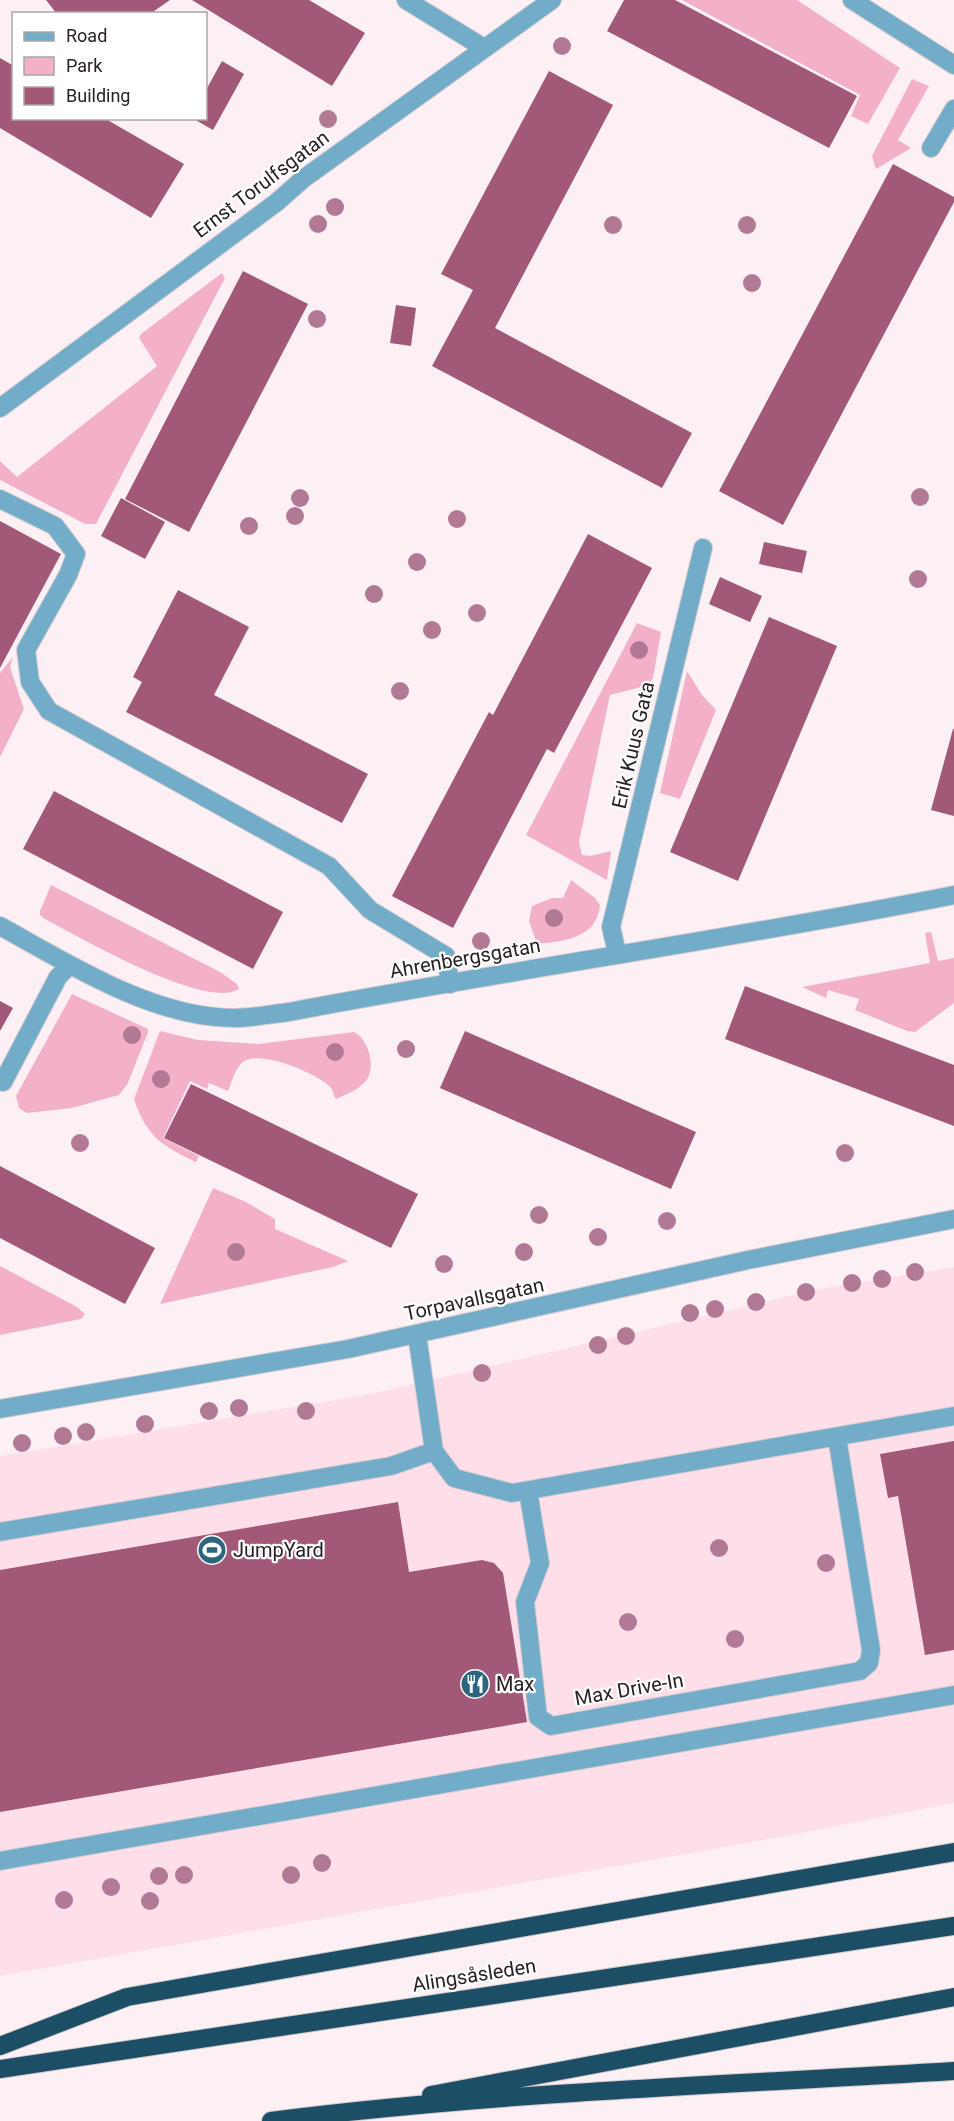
<svg xmlns="http://www.w3.org/2000/svg" width="954" height="2121" viewBox="0 0 954 2121" font-family="Roboto,sans-serif">
  <style>
    .built { fill: #fedee9 }
    .green { fill: #f3b0c9 }
    .building { fill: #a25877 }
    .lines { fill: none; stroke-linecap: round; stroke-linejoin: round }
    .minor-casing { stroke: #d7cbcf; stroke-width: 20 }
    .highway-casing { stroke: #d7cbcf; stroke-width: 20 }
    .minor { stroke: #71acc8; stroke-width: 18 }
    .highway { stroke: #1c4f65; stroke-width: 18 }
    .tree { fill: #b27995 }
    .labels { text-anchor: middle; stroke-width: 4.5; stroke-linejoin: round; paint-order: stroke }
    .street-label { font-size: 20px; fill: #2b2024; stroke: #fff }
    .poi-label { font-size: 20px; fill: #2b2024; stroke: #fff; text-anchor: start }
  </style>
  <rect width="100%" height="100%" fill="#fdf0f5"/>
  <path class="built" d="M954 1267V1803L775 1838 0 1976V1456L371 1394 819 1289Z"/>
  <path class="green" d="M682 0H797L900 68 868 124 851 116 860 95Z
    M912 79 929 86 898 140 911 148 876 169 872 156Z
    M222 273 225 278 96 524H85L0 480V461L17 477 157 366 139 338 141 334Z
    M637 623 661 632 653 678 649 685 610 695 579 842 582 855 590 856 611 851 607 880 526 835Z
    M13 657 10 667 24 709 0 757V673Z
    M687 671 702 695 716 710 680 799 660 793Z
    M571 880 595 898 600 905C597 939 562 942 534 944L535 938 529 921 532 906 552 898H563Z
    M51 885 220 972 237 984 239 989C207 1011 77 936 45 919L40 915V911Z
    M931 932 938 961 954 958V1003L915 1032 907 1031 855 1010 859 999 828 990 826 998 802 987 930 963 925 933Z
    M72 994 148 1029V1032L128 1083 119 1095 72 1108 27 1113 19 1108 16 1096Z
    M160 1031 198 1040 258 1044 354 1032C369 1039 377 1069 365 1082 358 1090 345 1095 336 1099 333 1096 334 1092 331 1088 319 1074 259 1049 243 1062 235 1068 232 1082 228 1091L209 1083 207 1089 190 1081 163 1138 199 1156 196 1162C162 1146 146 1136 134 1099Z
    M213 1188 246 1202 275 1219V1229L348 1261 333 1267 160 1304Z
    M0 1266 77 1307 85 1314 81 1319 0 1335Z"/>
  <path class="building" d="M46 0H170L150 14H57Z
    M192 0H309L365 33 332 86Z
    M624 0H675L857 96 829 148 607 31Z
    M0 58 14 66V118H104L184 164 151 218 0 128Z
    M222 61 244 74 213 130 192 118H206V90Z
    M549 71 613 105 495 328 692 433 662 488 432 366 473 290 441 274Z
    M893 164 954 197V202L783 525 719 491Z
    M243 271 308 304 189 532 125 499Z
    M396 305 416 308 411 346 390 343Z
    M121 498 165 522 145 559 101 536Z
    M0 521 61 554 0 668Z
    M588 534 652 568 554 753 547 749 453 928 392 896 489 712 493 715Z
    M764 542 807 551 802 573 759 564Z
    M720 577 762 596 750 622 709 604Z
    M178 590 249 627 214 695 368 774 342 823 126 712 142 682 133 677Z
    M769 617 837 646 738 881 670 852Z
    M953 729H954V816L931 810Z
    M54 791 283 912 253 969 23 849Z
    M745 986 954 1065V1126L725 1039Z
    M0 1001 13 1008 0 1031Z
    M465 1031 696 1132 671 1189 440 1088Z
    M191 1084 418 1194 391 1248 164 1138Z
    M0 1166 155 1248 125 1304 0 1238Z
    M954 1441V1650L925 1655 898 1496 888 1498 880 1454Z
    M398 1502 409 1572 482 1560 494 1563 503 1573 527 1722 0 1812V1570Z"/>
  <g class="lines">
    <g class="minor-casing">
      <path id="minor" d="M406 0 484 48
        M852 0 954 65
        M931 148 954 109
        M0 408 277 202 303 179 552 0
        M0 499 55 526 76 554 68 575 26 650 30 682 49 711 329 866 370 910 446 956 450 984
        M0 926C69 964 153 1018 234 1018 252 1018 271 1014 289 1012 510 970 733 939 954 895
        M617 953 611 927 703 548
        M3 1082 58 977 70 965
        M417 1335 434 1451 454 1478 512 1493 954 1416
        M0 1409 348 1349 748 1260 954 1219
        M528 1491 540 1563 525 1602 538 1717 551 1726 860 1671 869 1663 871 1650 837 1437
        M0 1532 391 1466 434 1451
        M0 1861 954 1695"/>
    </g>
    <g class="highway-casing">
      <path id="highway" d="M0 2046 127 1997 954 1852
        M0 2069 954 1926
        M431 2095 954 1997
        M271 2121C497 2092 727 2085 954 2071"/>
    </g>
    <use href="#minor" class="minor"/>
    <use href="#highway" class="highway"/>
  </g>
  <g class="tree">
    <circle cx="562" cy="46" r="9"/>
    <circle cx="328" cy="119" r="9"/>
    <circle cx="335" cy="207" r="9"/>
    <circle cx="318" cy="224" r="9"/>
    <circle cx="613" cy="225" r="9"/>
    <circle cx="747" cy="225" r="9"/>
    <circle cx="752" cy="283" r="9"/>
    <circle cx="317" cy="319" r="9"/>
    <circle cx="920" cy="497" r="9"/>
    <circle cx="300" cy="498" r="9"/>
    <circle cx="295" cy="516" r="9"/>
    <circle cx="457" cy="519" r="9"/>
    <circle cx="249" cy="526" r="9"/>
    <circle cx="417" cy="562" r="9"/>
    <circle cx="918" cy="579" r="9"/>
    <circle cx="374" cy="594" r="9"/>
    <circle cx="477" cy="613" r="9"/>
    <circle cx="432" cy="630" r="9"/>
    <circle cx="639" cy="650" r="9"/>
    <circle cx="400" cy="691" r="9"/>
    <circle cx="554" cy="918" r="9"/>
    <circle cx="481" cy="941" r="9"/>
    <circle cx="132" cy="1035" r="9"/>
    <circle cx="406" cy="1049" r="9"/>
    <circle cx="335" cy="1052" r="9"/>
    <circle cx="161" cy="1079" r="9"/>
    <circle cx="80" cy="1143" r="9"/>
    <circle cx="845" cy="1153" r="9"/>
    <circle cx="539" cy="1215" r="9"/>
    <circle cx="667" cy="1221" r="9"/>
    <circle cx="598" cy="1237" r="9"/>
    <circle cx="236" cy="1252" r="9"/>
    <circle cx="524" cy="1252" r="9"/>
    <circle cx="444" cy="1264" r="9"/>
    <circle cx="915" cy="1272" r="9"/>
    <circle cx="882" cy="1279" r="9"/>
    <circle cx="852" cy="1283" r="9"/>
    <circle cx="806" cy="1292" r="9"/>
    <circle cx="756" cy="1302" r="9"/>
    <circle cx="715" cy="1309" r="9"/>
    <circle cx="690" cy="1313" r="9"/>
    <circle cx="626" cy="1336" r="9"/>
    <circle cx="598" cy="1345" r="9"/>
    <circle cx="482" cy="1373" r="9"/>
    <circle cx="239" cy="1408" r="9"/>
    <circle cx="209" cy="1411" r="9"/>
    <circle cx="306" cy="1411" r="9"/>
    <circle cx="145" cy="1424" r="9"/>
    <circle cx="86" cy="1432" r="9"/>
    <circle cx="63" cy="1436" r="9"/>
    <circle cx="22" cy="1443" r="9"/>
    <circle cx="719" cy="1548" r="9"/>
    <circle cx="826" cy="1563" r="9"/>
    <circle cx="628" cy="1622" r="9"/>
    <circle cx="735" cy="1639" r="9"/>
    <circle cx="322" cy="1863" r="9"/>
    <circle cx="184" cy="1875" r="9"/>
    <circle cx="291" cy="1875" r="9"/>
    <circle cx="159" cy="1876" r="9"/>
    <circle cx="111" cy="1887" r="9"/>
    <circle cx="64" cy="1900" r="9"/>
    <circle cx="150" cy="1901" r="9"/>
  </g>
  <defs>
    <g id="stadium-disc" transform="scale(1.5)"><circle r="9.5" fill="#2d657f" stroke="#fff"/><path d="M0-5a6.5 5 0 1 0 0 10a6.5 5 0 1 0 0-10ZM-3.5-1.8h7v3.6h-7Z" fill="#fff"/></g>
    <g id="restaurant-disc" transform="scale(1.5)"><circle r="9.5" fill="#2d657f" stroke="#fff"/><path d="M-5-6h1v4h1v-4h1v4h1v-4h1v5L-1.5 .5V6h-2V.5L-5-1ZM5-6V6H3V1.5H1.5Q1.5-4 5-6Z" fill="#fff"/></g>
  </defs>
  <g fill-rule="evenodd">
    <use href="#stadium-disc" x="212" y="1550"/>
    <use href="#restaurant-disc" x="475" y="1684"/>
  </g>
  <g class="labels">
    <g class="street-label">
      <text transform="translate(261 184) rotate(-37)" y="7">Ernst Torulfsgatan</text>
      <text transform="translate(633 745) rotate(-77)" y="7">Erik Kuus Gata</text>
      <text transform="translate(465 958) rotate(-10)" y="7">Ahrenbergsgatan</text>
      <text transform="translate(474 1299) rotate(-12)" y="7">Torpavallsgatan</text>
      <text transform="translate(629 1689) rotate(-10)" y="7">Max Drive-In</text>
      <text transform="translate(474 1975) rotate(-9)" y="7">Alingsåsleden</text>
    </g>
    <g class="poi-label">
      <text x="233" y="1557">JumpYard</text>
      <text x="496" y="1691">Max</text>
    </g>
  </g>
  <rect x="12" y="12" width="195" height="108" fill="#ffffff" stroke="#aaa6a7" stroke-width="1.5"/>
  <rect x="24" y="32" width="30" height="9" fill="#71acc8" stroke="#aaa6a7" stroke-width="1.5"/>
  <text x="66" y="42" font-size="18" fill="#2b2024">Road</text>
  <rect x="24" y="57" width="30" height="18" fill="#f3b0c9" stroke="#aaa6a7" stroke-width="1.5"/>
  <text x="66" y="72" font-size="18" fill="#2b2024">Park</text>
  <rect x="24" y="87" width="30" height="18" fill="#a25877" stroke="#aaa6a7" stroke-width="1.5"/>
  <text x="66" y="102" font-size="18" fill="#2b2024">Building</text>
</svg>
